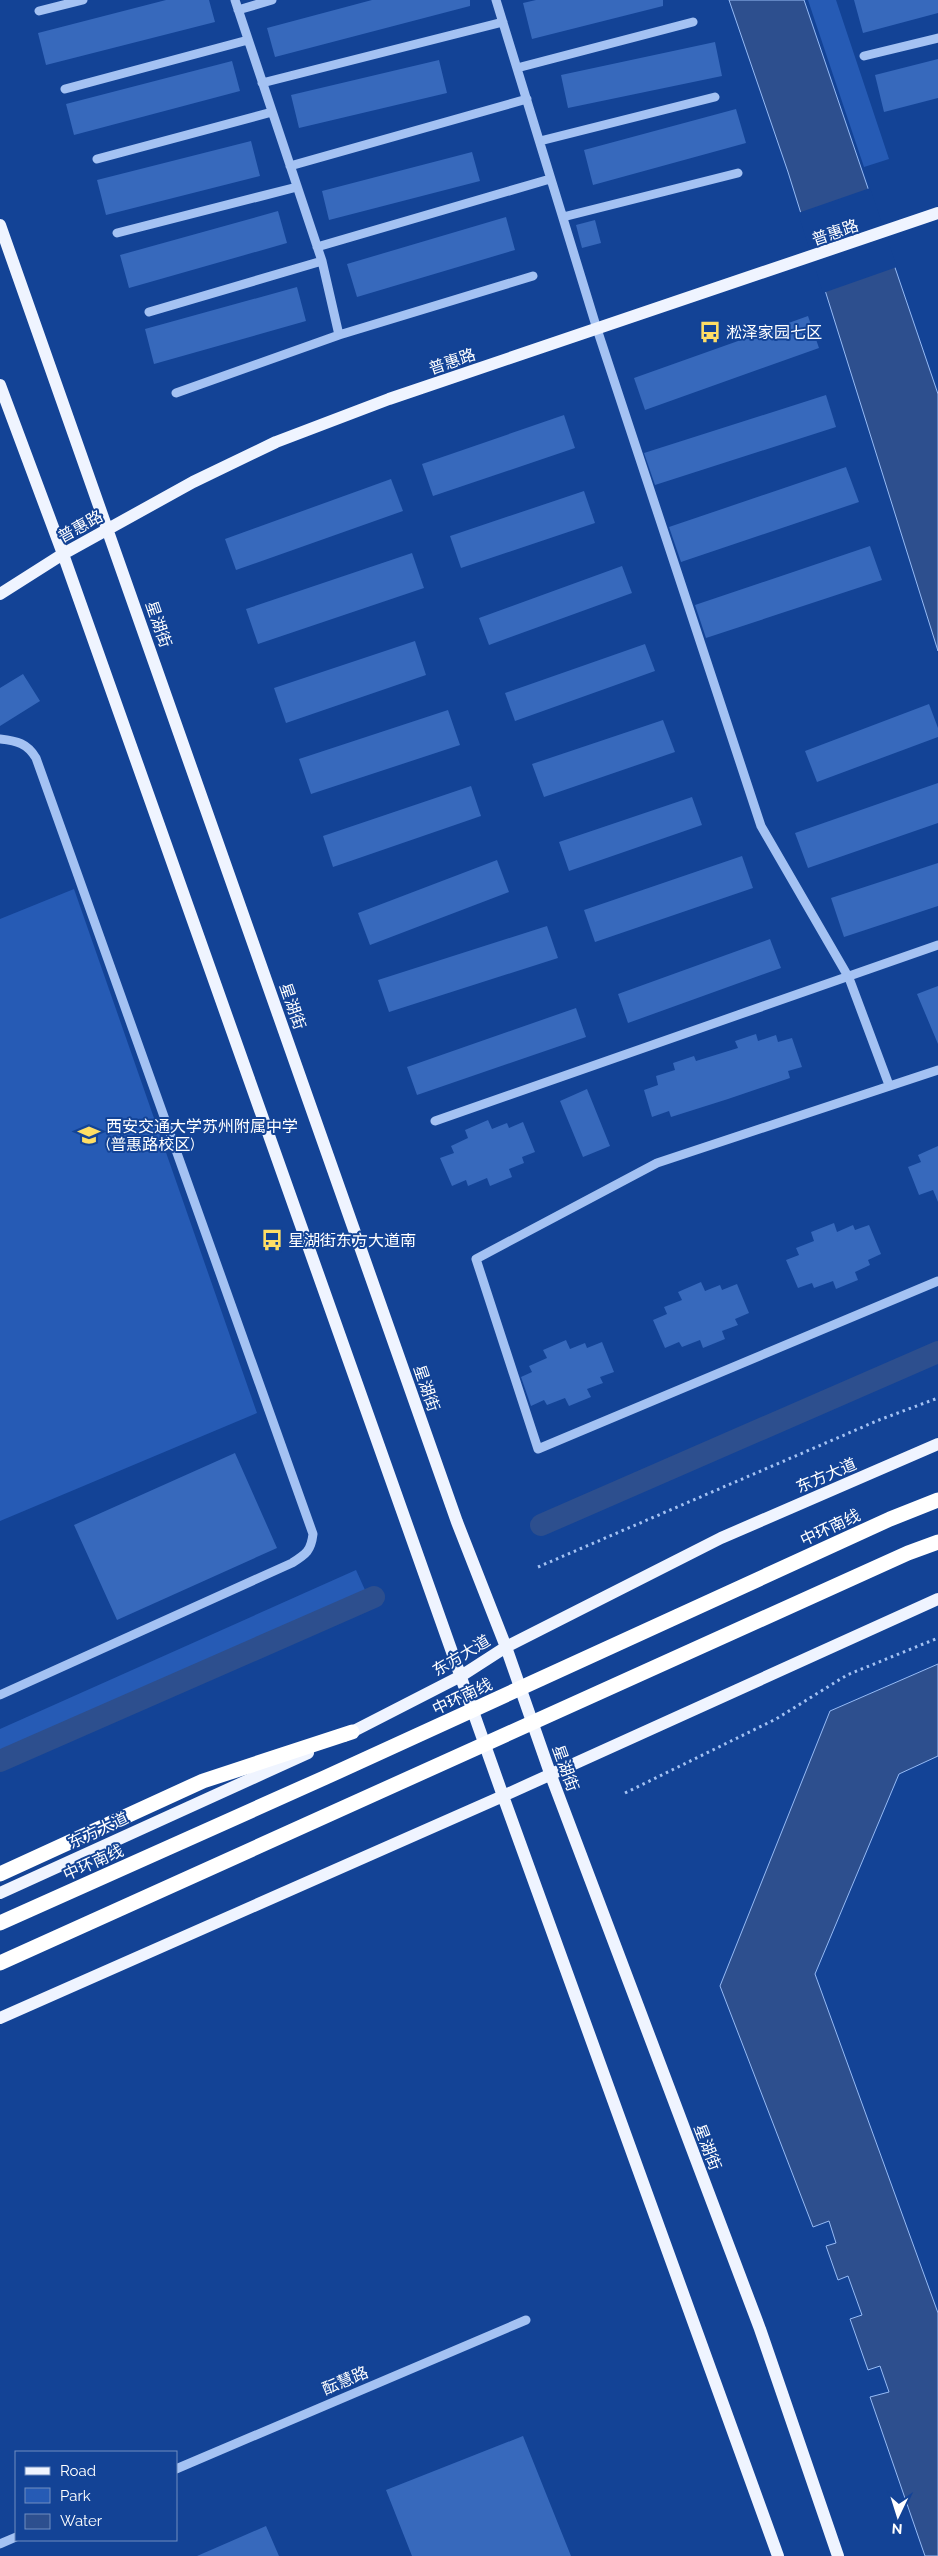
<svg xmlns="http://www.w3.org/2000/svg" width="938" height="2556" viewBox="0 0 938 2556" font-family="Raleway,'Noto Sans SC',sans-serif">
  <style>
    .green { fill: #265bb5 }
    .water { fill: #2d4f8e; stroke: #96bbf6 }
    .pier { fill: #134396 }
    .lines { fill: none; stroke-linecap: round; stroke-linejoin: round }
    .canal { stroke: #2d4f8e; stroke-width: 22 }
    .building { fill: #3769bc }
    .path { stroke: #a4c2f3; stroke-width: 3; stroke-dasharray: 2.5 4; stroke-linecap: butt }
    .minor { stroke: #a4c2f3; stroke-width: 9 }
    .major { stroke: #eff4ff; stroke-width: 12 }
    .highway { stroke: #fff; stroke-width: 15 }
    .highway-bridge { stroke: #fff; stroke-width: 15 }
    .labels { text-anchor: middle; stroke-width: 4; stroke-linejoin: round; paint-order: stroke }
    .street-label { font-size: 16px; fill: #fff; stroke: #134396 }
    .poi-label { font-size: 16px; fill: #fff; stroke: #134396; text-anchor: start }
  </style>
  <rect width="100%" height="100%" fill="#134396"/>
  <path class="green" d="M808 0H836L889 159 864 167Z
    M74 889 257 1413 0 1521V919Z
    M356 1570 365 1590 0 1751V1729Z"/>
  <path class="water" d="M729 0H804L938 394V651L788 172Z
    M938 1664V1756L899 1774 815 1974 938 2313V2556H925L870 2397 889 2392 880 2366 868 2370 850 2319 862 2315 848 2276 838 2280 826 2246 836 2243 829 2221 813 2227 720 1986 830 1711Z"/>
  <path class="pier" d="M870 188 897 267 823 293 798 213Z"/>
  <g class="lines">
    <path class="canal" d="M541 1525 938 1352
      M0 1761 374 1597"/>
  </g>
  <path class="building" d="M166 0H209L215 22 46 65 38 33Z
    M372 0H470V6L275 57 267 28Z
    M536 0H663V6L532 39 523 3Z
    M854 0H938V13L863 33Z
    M715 42 722 76 568 108 561 75Z
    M938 59V98L884 112 875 75Z
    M439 60 447 93 299 128 291 95Z
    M232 61 240 91 74 135 66 104Z
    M736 109 746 143 593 185 584 150Z
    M251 141 260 176 106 215 97 180Z
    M472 152 480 181 329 220 322 191Z
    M278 211 287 243 129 288 120 255Z
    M506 217 515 250 357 297 347 264Z
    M595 220 601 243 582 248 576 225Z
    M297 287 306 321 154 364 145 329Z
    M808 316 819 348 645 410 634 378Z
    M826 395 836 427 655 485 644 453Z
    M564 415 575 448 433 496 422 464Z
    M846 467 859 502 681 562 669 527Z
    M391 479 403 511 236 570 225 539Z
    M584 491 595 523 461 568 450 536Z
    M870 546 882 580 706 638 695 605Z
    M412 553 424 588 258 644 246 609Z
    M622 566 632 593 489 645 479 618Z
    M415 641 426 675 286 723 274 688Z
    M645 644 655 671 515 721 505 693Z
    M23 674 40 701 0 726V688Z
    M929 704 938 728V737L817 782 805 751Z
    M448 710 460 745 311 794 299 759Z
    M663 720 675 752 544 797 532 764Z
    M938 783V823L808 868 795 833Z
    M471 786 481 816 333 867 323 836Z
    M692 797 702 825 569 871 559 842Z
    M742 856 753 888 595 942 584 910Z
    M497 860 509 892 370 945 358 913Z
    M938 863V906L844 937 831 898Z
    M547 926 558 958 389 1012 378 980Z
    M770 939 781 968 628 1023 618 994Z
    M938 986V1044L917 994Z
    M576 1008 586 1037 417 1095 407 1067Z
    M756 1034 758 1041 776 1035 778 1042 792 1038 802 1067 788 1071 790 1078 728 1099 671 1117 669 1111 652 1117 644 1090 658 1085 656 1076 675 1070 673 1063 694 1056 696 1061 738 1048 735 1041Z
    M587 1089 610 1146 583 1157 560 1101Z
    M488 1120 492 1129 507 1123 509 1128 523 1122 535 1152 522 1157 524 1163 509 1169 512 1177 490 1186 487 1178 468 1186 466 1180 452 1186 440 1158 454 1153 451 1146 468 1138 465 1130Z
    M938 1146V1202L933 1190 919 1195 908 1167 921 1162 918 1155Z
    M834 1223 837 1232 853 1225 855 1230 869 1225 881 1254 868 1260 870 1265 855 1272 858 1280 836 1289 833 1281 814 1288 812 1283 798 1288 786 1260 799 1255 796 1248 814 1241 811 1232Z
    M701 1282 705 1291 720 1285 722 1290 737 1284 749 1313 735 1319 738 1325 722 1331 725 1339 703 1348 700 1340 682 1347 679 1342 665 1348 653 1320 667 1314 664 1307 682 1300 678 1292Z
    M566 1340 570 1349 585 1343 587 1348 602 1342 614 1372 600 1377 603 1383 587 1389 591 1397 569 1406 565 1398 547 1405 544 1400 531 1406 521 1377 532 1372 529 1366 547 1358 543 1350Z
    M235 1453 277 1548 117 1620 74 1525Z
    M523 2436 571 2556H412L386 2490Z
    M266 2526 279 2556H197Z"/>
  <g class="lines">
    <path class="path" d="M538 1567 879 1420 938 1398
      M625 1793 776 1719 847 1675 938 1638"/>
    <path class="minor" d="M235 0 322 261 339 335
      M496 0 597 329 761 826 849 978 889 1085
      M238 10 272 0
      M39 11 83 0
      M864 56 938 38
      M517 68 693 22
      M262 83 503 22
      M65 89 248 40
      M540 141 715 97
      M97 159 272 112
      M290 166 527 99
      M563 217 738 173
      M117 233 297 187
      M317 247 550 179
      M149 312 322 261
      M176 393 339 335 533 276
      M0 739C17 741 27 743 36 758L313 1534C311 1551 306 1554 292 1563L0 1695
      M938 1070 657 1163 476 1259 538 1449 938 1281
      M435 1121 938 945
      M176 2469 526 2320
      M0 2544 16 2537"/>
    <path class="major" d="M0 225 457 1522 506 1647 550 1773 760 2329 838 2556
      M0 385 63 554 503 1796 778 2556
      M0 594 63 554 193 482 276 442 389 399 938 213
      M344 1736 461 1676 506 1647 721 1538 938 1444
      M0 1893 308 1753
      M0 2018 503 1796 938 1599"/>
    <path class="highway" d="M0 1874 203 1781 352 1732"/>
    <path class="highway-bridge" d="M0 1923 324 1778 890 1519 938 1500
      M0 1963 908 1553 938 1542"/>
  </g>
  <defs>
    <g id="bus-bare" transform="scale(1.725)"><path d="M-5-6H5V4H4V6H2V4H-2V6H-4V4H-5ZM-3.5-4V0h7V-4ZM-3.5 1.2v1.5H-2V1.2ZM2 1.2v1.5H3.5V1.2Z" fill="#ffde65" stroke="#134396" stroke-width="2.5" paint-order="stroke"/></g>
    <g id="school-bare" transform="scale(1.725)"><path d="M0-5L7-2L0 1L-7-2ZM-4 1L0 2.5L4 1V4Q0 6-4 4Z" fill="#ffde65" stroke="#134396" stroke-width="2.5" paint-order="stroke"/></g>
  </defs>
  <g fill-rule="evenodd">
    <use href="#bus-bare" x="710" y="332"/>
    <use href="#school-bare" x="89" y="1135"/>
    <use href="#bus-bare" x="272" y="1240"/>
  </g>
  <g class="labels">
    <g class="street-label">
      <text transform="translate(835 232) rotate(-19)" y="6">普惠路</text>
      <text transform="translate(452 361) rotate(-19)" y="6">普惠路</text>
      <text transform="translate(80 526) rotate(-29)" y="6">普惠路</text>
      <text transform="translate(159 624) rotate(71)" y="6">星湖街</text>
      <text transform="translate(293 1006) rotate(71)" y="6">星湖街</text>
      <text transform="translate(427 1388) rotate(71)" y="6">星湖街</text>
      <text transform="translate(826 1475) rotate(-23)" y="6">东方大道</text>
      <text transform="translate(830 1527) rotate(-25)" y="6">中环南线</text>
      <text transform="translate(461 1655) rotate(-31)" y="6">东方大道</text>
      <text transform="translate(462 1696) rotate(-25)" y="6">中环南线</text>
      <text transform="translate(566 1768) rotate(70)" y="6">星湖街</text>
      <text transform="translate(98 1830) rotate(-25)" y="6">东方大道</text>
      <text transform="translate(93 1862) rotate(-24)" y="6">中环南线</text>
      <text transform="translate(708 2147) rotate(69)" y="6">星湖街</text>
      <text transform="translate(345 2380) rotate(-23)" y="6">酝慧路</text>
    </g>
    <g class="poi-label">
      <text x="726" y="338">淞泽家园七区</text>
      <text x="106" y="1132">西安交通大学苏州附属中学<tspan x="106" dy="18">(普惠路校区)</tspan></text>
      <text x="288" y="1246">星湖街东方大道南</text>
    </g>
  </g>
  <rect x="15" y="2451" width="162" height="90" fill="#134396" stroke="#718ec0"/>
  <rect x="25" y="2467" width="25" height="8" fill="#eff4ff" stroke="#718ec0"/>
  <text x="60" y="2476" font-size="15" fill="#ffffff">Road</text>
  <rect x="25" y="2488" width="25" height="15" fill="#265bb5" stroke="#718ec0"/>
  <text x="60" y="2501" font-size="15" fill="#ffffff">Park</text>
  <rect x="25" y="2514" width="25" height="15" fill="#2d4f8e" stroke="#718ec0"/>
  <text x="60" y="2526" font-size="15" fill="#ffffff">Water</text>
  <g transform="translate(898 2516) rotate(184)" stroke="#134396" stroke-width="4" paint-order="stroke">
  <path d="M0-4L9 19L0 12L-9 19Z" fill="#ffffff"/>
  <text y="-8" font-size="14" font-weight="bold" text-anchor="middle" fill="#ffffff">N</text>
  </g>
</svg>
